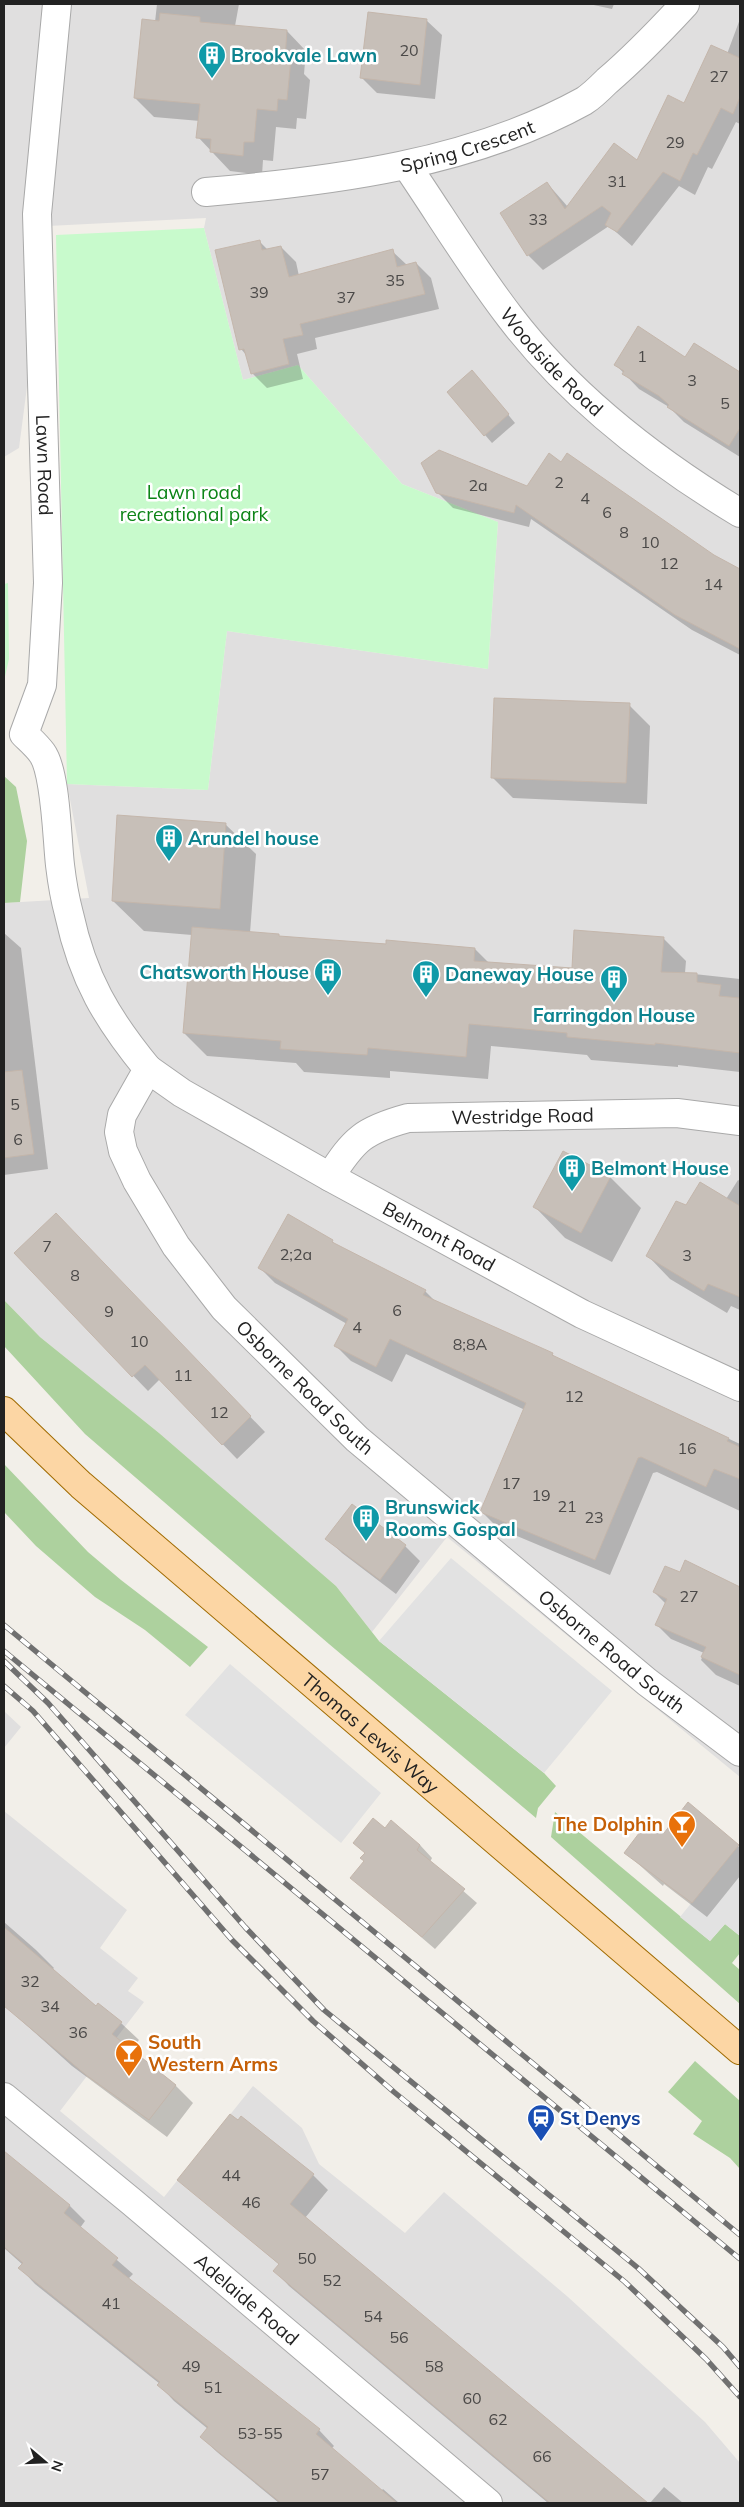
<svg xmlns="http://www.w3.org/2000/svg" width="744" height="2507" viewBox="0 0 744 2507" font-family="Mulish,sans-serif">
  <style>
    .residential { fill: #e0dfdf }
    .forest { fill: #add19e }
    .park { fill: #c8facc }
    .parking { fill: #e2e2e2 }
    .shadow { fill: #0003 }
    .building { fill: #c7bfb8; stroke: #c4b6ab }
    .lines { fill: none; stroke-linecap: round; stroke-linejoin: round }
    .minor-casing { stroke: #a9a9a9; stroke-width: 30 }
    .primary-casing { stroke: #a06b00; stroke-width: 30 }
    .minor { stroke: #fff; stroke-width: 28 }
    .primary { stroke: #fcd6a4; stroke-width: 28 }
    .rail-casing { stroke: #707070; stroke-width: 5.5 }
    .rail { stroke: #fff; stroke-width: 4; stroke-dasharray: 11; stroke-linecap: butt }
    .labels { text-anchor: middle; stroke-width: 5; stroke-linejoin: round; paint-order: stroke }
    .number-label { font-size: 16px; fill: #4b4948 }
    .culture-label { font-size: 19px; font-weight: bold; fill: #0d838f; stroke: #fff; text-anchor: start }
    .street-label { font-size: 19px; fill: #222; stroke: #fff }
    .park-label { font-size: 19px; fill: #0c8416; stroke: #fff }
    .food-label { font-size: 19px; font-weight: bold; fill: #c56008; stroke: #fff; text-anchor: end }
    .transit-label { font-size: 19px; font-weight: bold; fill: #164399; stroke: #fff; text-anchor: start }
  </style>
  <rect width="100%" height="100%" fill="#f2efe9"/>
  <path class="residential" d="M4 4H740V1777L447 1537 372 1632 336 1586 159 1433 40 1337 4 1300V903L89 898 67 784 208 790 227 631 488 669 498 522 402 484 298 365 243 380 204 228 206 218 48 226 19 448 4 457Z
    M4 1711 21 1727 4 1748Z
    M4 1811 127 1910 100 1948 138 1978 128 1991 144 2002 60 2111 164 2197 253 2086 302 2128 319 2164 405 2233 444 2192 568 2297 705 2422 740 2463V2503H4Z"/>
  <path class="forest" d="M4 776 16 787 27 841 20 902 4 903Z
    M4 1300 40 1337 159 1433 336 1586 379 1641 544 1773 556 1786 538 1808 536 1818 329 1644 85 1434 4 1346Z
    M4 1464 88 1552 121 1580 208 1647 190 1667 145 1630 95 1597 36 1546 4 1512Z
    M555 1812 710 1941 725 1924 740 1936V1953L732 1963 740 1970V2004L551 1837Z
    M695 2061 740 2101V2169L730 2158 693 2134 702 2121 668 2092Z"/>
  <path class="park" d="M204 228 243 380 298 365 402 484 498 522 488 669 227 631 208 790 67 784 56 235Z
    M8 583 9 659 4 681V584Z"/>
  <path class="parking" d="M451 1558 612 1691 544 1773 379 1641Z
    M230 1664 381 1793 341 1843 185 1715Z
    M740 1843V1936L725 1924 710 1941 680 1917Z"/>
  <path class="shadow" d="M157 4H239L235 26 287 31 306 51 304 74 310 80 306 119 297 118 296 129 276 127 273 161 263 160 262 175 230 171 198 137 200 121 154 117 135 98 155 22Z
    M589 4H614L612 9Z
    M740 19V124L736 122 712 169 708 167 695 195 679 186 632 246 609 226 543 270 528 255 547 183 568 207 637 161 727 54Z
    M426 20 442 35 435 99 377 93 362 78Z
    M259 241 268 250 281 247 296 262 299 276 392 251 407 265 416 263 431 278 439 309 315 338 317 349 297 354 303 379 267 388 252 373 248 357 241 349Z
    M695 344 740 373V457L684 422 669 407 639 389 616 365 686 359Z
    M480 380 515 423 492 443 485 435Z
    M528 487 713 556 740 570V655L692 630 531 519 529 527 453 508 437 492Z
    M629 705 650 726 647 804 513 798 492 777Z
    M225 824 256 854 250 933 278 935 281 938 475 949 489 963 573 970 663 938 686 961 685 973 740 979V1072L678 1065V1067L591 1060 587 1055 491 1046 488 1079 390 1071V1078L304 1072 296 1063 207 1056 184 1033 192 935 144 931 113 901Z
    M4 933 21 948 48 1169 4 1175Z
    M610 1177 641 1208 612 1262 565 1238 535 1207Z
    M738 1180 740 1181V1310L731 1306 727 1313 670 1279 648 1256 686 1206 726 1199Z
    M70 1229 265 1432 237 1459 160 1379 148 1391 15 1253Z
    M332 1241 339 1248 425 1291 436 1302 552 1354 556 1358 740 1444V1511L657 1472 653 1473 610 1575 498 1528 482 1512 525 1410 406 1354 392 1382 351 1361 336 1346 347 1324 275 1283 259 1267Z
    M352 1505 405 1546 420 1561 396 1594 342 1553 327 1538Z
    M686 1562 740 1588V1686L716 1675 701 1660 704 1653 671 1639 656 1624 666 1604 654 1592 680 1574Z
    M385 1829 420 1845 432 1858 430 1862 477 1903 435 1949 352 1878 365 1862 366 1854Z
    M664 1835 738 1846 740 1848V1876L707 1917 664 1884 663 1886 626 1853Z
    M4 1922 36 1950 54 1968 52 1970 97 2007 121 2023 139 2040 131 2050 175 2085 193 2103 167 2137 72 2066 4 2005Z
    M10 2158 70 2206 85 2221 80 2228 133 2274 128 2279 319 2430 334 2446 331 2449 381 2491 383 2489 399 2503H310L297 2492 287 2503H279L217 2452 201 2437 208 2429 174 2401 159 2385 160 2384 35 2284 20 2268 23 2265 4 2248V2160L7 2162Z
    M313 2175 328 2190 305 2218 646 2503H548L289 2286 275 2271 280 2265 179 2180Z
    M664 2487 683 2503H650Z"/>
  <path class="building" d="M368 12 427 19 420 85 360 78Z
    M160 13 200 17V22L287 30 285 59H291L287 100 278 99 277 111 257 109 254 142H244L243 156 210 152 211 139 196 138 200 104 134 98 142 19 159 21Z
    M711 45 740 58V97L733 114 721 108 697 155 693 153 680 181 663 172 617 232 605 225 611 213 602 206 527 256 500 213 547 182 565 209 614 143 637 160 668 95 684 103Z
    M260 240 262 250 281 246 289 277 393 249 397 267 416 262 425 294 300 324 303 335 283 339 289 364 251 374 244 349 239 350 215 250Z
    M638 326 685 357 694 343 740 372V428L729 446 667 407 669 405 659 396 622 374 624 371 614 365Z
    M472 370 509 414 484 436 447 392Z
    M439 450 527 486 549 453 561 462 567 453 714 555 740 569V649L675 615 516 505 514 513 436 493 421 463Z
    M494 698 630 703 626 783 491 778Z
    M117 815 226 823 220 909 112 901Z
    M192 927 279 934V936L386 944V940L475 948 474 961 572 968 574 930 664 937 661 972 697 973V982L721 985 719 996 740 998V1053L655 1043V1045L567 1037V1033L469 1024 466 1057 368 1048 367 1055 280 1049 281 1041 183 1033Z
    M22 1070 34 1154 4 1158V1072Z
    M563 1151 611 1176 581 1233 533 1207Z
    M700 1182 740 1206V1297L708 1284 704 1291 646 1256 676 1201 686 1205Z
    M56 1213 251 1416 222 1445 145 1365 132 1377 14 1253Z
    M288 1214 333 1240 332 1242 426 1290 423 1295 553 1353 552 1355 729 1438 727 1441 740 1447V1479L714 1469 706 1487 641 1457 638 1458 595 1560 480 1512 526 1403 390 1339 376 1367 334 1346 348 1319 258 1268Z
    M352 1504 406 1545 380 1580 325 1539Z
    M685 1560 740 1587V1675L701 1657 706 1647 655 1625 667 1599 653 1592 665 1566 680 1572Z
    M688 1802 739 1845 692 1903 624 1853 649 1820 664 1833Z
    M373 1818 385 1828 391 1820 420 1845 417 1850 465 1889 422 1937 350 1878 364 1861 360 1858 365 1853 353 1843Z
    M4 1927 96 2006 98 2003 122 2022 112 2034 176 2085 149 2120 86 2075 4 2006Z
    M230 2114 238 2120 241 2116 314 2174 290 2204 648 2503H550L273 2271 279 2264 177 2180Z
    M4 2151 70 2205 64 2213 118 2258 112 2265 320 2429 316 2434 397 2503H281L200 2437 208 2427 157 2385 160 2382 18 2268 23 2263 4 2247Z"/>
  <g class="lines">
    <g class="minor-casing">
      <g id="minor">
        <path id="s1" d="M57 4 37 214 48 583 42 685 24 734C30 740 37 746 42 753 56 772 57 840 60 865 62 882 65 899 69 914 83 979 107 1019 148 1069L122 1115 119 1132 123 1151 137 1181 176 1246 224 1308 357 1439 647 1682 740 1752"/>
        <path id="s2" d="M407 166C441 216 473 269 510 317 571 397 654 461 740 513"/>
        <path id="s3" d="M206 192C333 181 470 164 584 101 592 96 600 88 607 81 635 57 660 31 685 4"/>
        <path id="s4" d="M148 1069 182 1093 330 1177 582 1314 740 1387"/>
        <path id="s5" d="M330 1177C354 1139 364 1130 408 1118L677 1113 740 1121"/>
        <path id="s6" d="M4 2097 132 2202 488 2503"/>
      </g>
    </g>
    <g class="primary-casing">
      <g id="primary">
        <path id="s7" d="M4 1411 81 1485 740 2050"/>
      </g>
    </g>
    <use href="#minor" class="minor"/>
    <use href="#primary" class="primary"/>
    <g class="rail-casing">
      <path id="rail" d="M4 1625 740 2235
        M4 1651 740 2259
        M4 1661 48 1703 245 1927 324 2010 638 2268 723 2347 740 2367
        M4 1686 33 1711 232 1940 313 2021 394 2092 625 2282 706 2359 740 2397"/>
    </g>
    <use href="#rail" class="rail"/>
  </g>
  <defs>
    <g id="building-pin" transform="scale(1.4375)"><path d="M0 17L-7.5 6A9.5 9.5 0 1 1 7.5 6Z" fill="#0f9aa8" stroke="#fff"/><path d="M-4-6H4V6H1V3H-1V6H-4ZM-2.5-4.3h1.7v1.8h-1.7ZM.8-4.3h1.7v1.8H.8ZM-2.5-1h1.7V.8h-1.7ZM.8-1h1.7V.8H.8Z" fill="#fff"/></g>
    <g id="bar-pin" transform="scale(1.4375)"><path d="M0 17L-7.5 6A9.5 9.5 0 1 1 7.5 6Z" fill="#e8710a" stroke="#fff"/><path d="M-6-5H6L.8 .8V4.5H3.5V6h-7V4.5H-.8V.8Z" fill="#fff"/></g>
    <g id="station-pin" transform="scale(1.4375)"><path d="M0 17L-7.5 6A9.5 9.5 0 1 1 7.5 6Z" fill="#1a4fb4" stroke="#fff"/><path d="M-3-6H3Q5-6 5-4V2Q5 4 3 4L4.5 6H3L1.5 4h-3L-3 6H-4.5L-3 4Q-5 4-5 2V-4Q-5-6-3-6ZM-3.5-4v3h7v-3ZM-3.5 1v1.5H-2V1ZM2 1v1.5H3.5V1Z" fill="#fff"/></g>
  </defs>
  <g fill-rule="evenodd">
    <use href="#building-pin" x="212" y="55"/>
    <use href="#building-pin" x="169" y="838"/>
    <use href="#building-pin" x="328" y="972"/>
    <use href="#building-pin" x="426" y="974"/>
    <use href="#building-pin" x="614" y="979"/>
    <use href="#building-pin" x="572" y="1168"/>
    <use href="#building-pin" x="366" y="1518"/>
    <use href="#bar-pin" x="682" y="1824"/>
    <use href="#bar-pin" x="129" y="2053"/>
    <use href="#station-pin" x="541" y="2118"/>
  </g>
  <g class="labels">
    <g class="number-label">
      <text x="409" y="56">20</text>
      <text x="719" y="82">27</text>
      <text x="675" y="148">29</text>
      <text x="617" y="187">31</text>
      <text x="538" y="225">33</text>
      <text x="395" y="286">35</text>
      <text x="259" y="298">39</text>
      <text x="346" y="303">37</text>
      <text x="642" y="362">1</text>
      <text x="692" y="386">3</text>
      <text x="725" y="409">5</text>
      <text x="559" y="488">2</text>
      <text x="478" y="491">2a</text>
      <text x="585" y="504">4</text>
      <text x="607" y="518">6</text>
      <text x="624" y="538">8</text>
      <text x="650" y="548">10</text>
      <text x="669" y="569">12</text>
      <text x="713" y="590">14</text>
      <text x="15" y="1110">5</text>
      <text x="18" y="1145">6</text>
      <text x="47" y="1252">7</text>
      <text x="296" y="1260">2;2a</text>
      <text x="687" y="1261">3</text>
      <text x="75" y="1281">8</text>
      <text x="397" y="1316">6</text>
      <text x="109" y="1317">9</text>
      <text x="357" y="1333">4</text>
      <text x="139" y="1347">10</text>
      <text x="470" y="1350">8;8A</text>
      <text x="183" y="1381">11</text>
      <text x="574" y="1402">12</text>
      <text x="219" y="1418">12</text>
      <text x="687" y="1454">16</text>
      <text x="511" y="1489">17</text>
      <text x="541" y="1501">19</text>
      <text x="567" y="1512">21</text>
      <text x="594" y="1523">23</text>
      <text x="689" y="1602">27</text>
      <text x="30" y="1987">32</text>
      <text x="50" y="2012">34</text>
      <text x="78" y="2038">36</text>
      <text x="231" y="2181">44</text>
      <text x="251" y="2208">46</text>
      <text x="307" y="2264">50</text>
      <text x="332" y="2286">52</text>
      <text x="111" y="2309">41</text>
      <text x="373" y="2322">54</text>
      <text x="399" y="2343">56</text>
      <text x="191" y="2372">49</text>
      <text x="434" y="2372">58</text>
      <text x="213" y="2393">51</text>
      <text x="472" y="2404">60</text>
      <text x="498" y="2425">62</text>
      <text x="260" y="2439">53-55</text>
      <text x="542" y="2462">66</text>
      <text x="320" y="2480">57</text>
    </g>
    <g class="culture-label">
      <text x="231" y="62">Brookvale Lawn</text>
      <text x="188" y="845">Arundel house</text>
      <text x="309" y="979" text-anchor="end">Chatsworth House</text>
      <text x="445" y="981">Daneway House</text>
      <text x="614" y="1022" text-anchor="middle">Farringdon House</text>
      <text x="591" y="1175">Belmont House</text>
      <text x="385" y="1514">Brunswick<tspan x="385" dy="22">Rooms Gospal</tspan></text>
    </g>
    <g class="street-label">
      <text dy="7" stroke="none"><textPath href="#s3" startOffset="266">Spring Crescent</textPath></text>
      <text dy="7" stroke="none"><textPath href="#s2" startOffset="244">Woodside Road</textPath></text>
      <text dy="7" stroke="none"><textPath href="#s1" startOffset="462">Lawn Road</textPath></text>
      <text dy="7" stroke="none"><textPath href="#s5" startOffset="216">Westridge Road</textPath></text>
      <text dy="7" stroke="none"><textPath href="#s4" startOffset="336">Belmont Road</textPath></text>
      <text dy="7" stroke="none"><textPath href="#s1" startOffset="1491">Osborne Road South</textPath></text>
      <text dy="7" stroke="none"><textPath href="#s1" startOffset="1896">Osborne Road South</textPath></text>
      <text dy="7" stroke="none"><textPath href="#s7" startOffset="488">Thomas Lewis Way</textPath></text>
      <text dy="7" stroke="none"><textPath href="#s6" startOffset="316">Adelaide Road</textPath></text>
    </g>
    <g class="park-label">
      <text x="194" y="499">Lawn road<tspan x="194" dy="22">recreational park</tspan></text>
    </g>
    <g class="food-label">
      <text x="663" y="1831">The Dolphin</text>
      <text x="148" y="2049" text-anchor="start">South<tspan x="148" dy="22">Western Arms</tspan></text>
    </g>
    <g class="transit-label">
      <text x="560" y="2125">St Denys</text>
    </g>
  </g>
  <rect width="744" height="2507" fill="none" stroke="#222222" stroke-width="10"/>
  <g transform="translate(45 2462) rotate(109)" stroke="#ffffff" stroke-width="4" paint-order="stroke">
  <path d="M0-4L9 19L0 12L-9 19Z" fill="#222222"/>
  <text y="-8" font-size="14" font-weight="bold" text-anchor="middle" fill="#222222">N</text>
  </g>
</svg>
